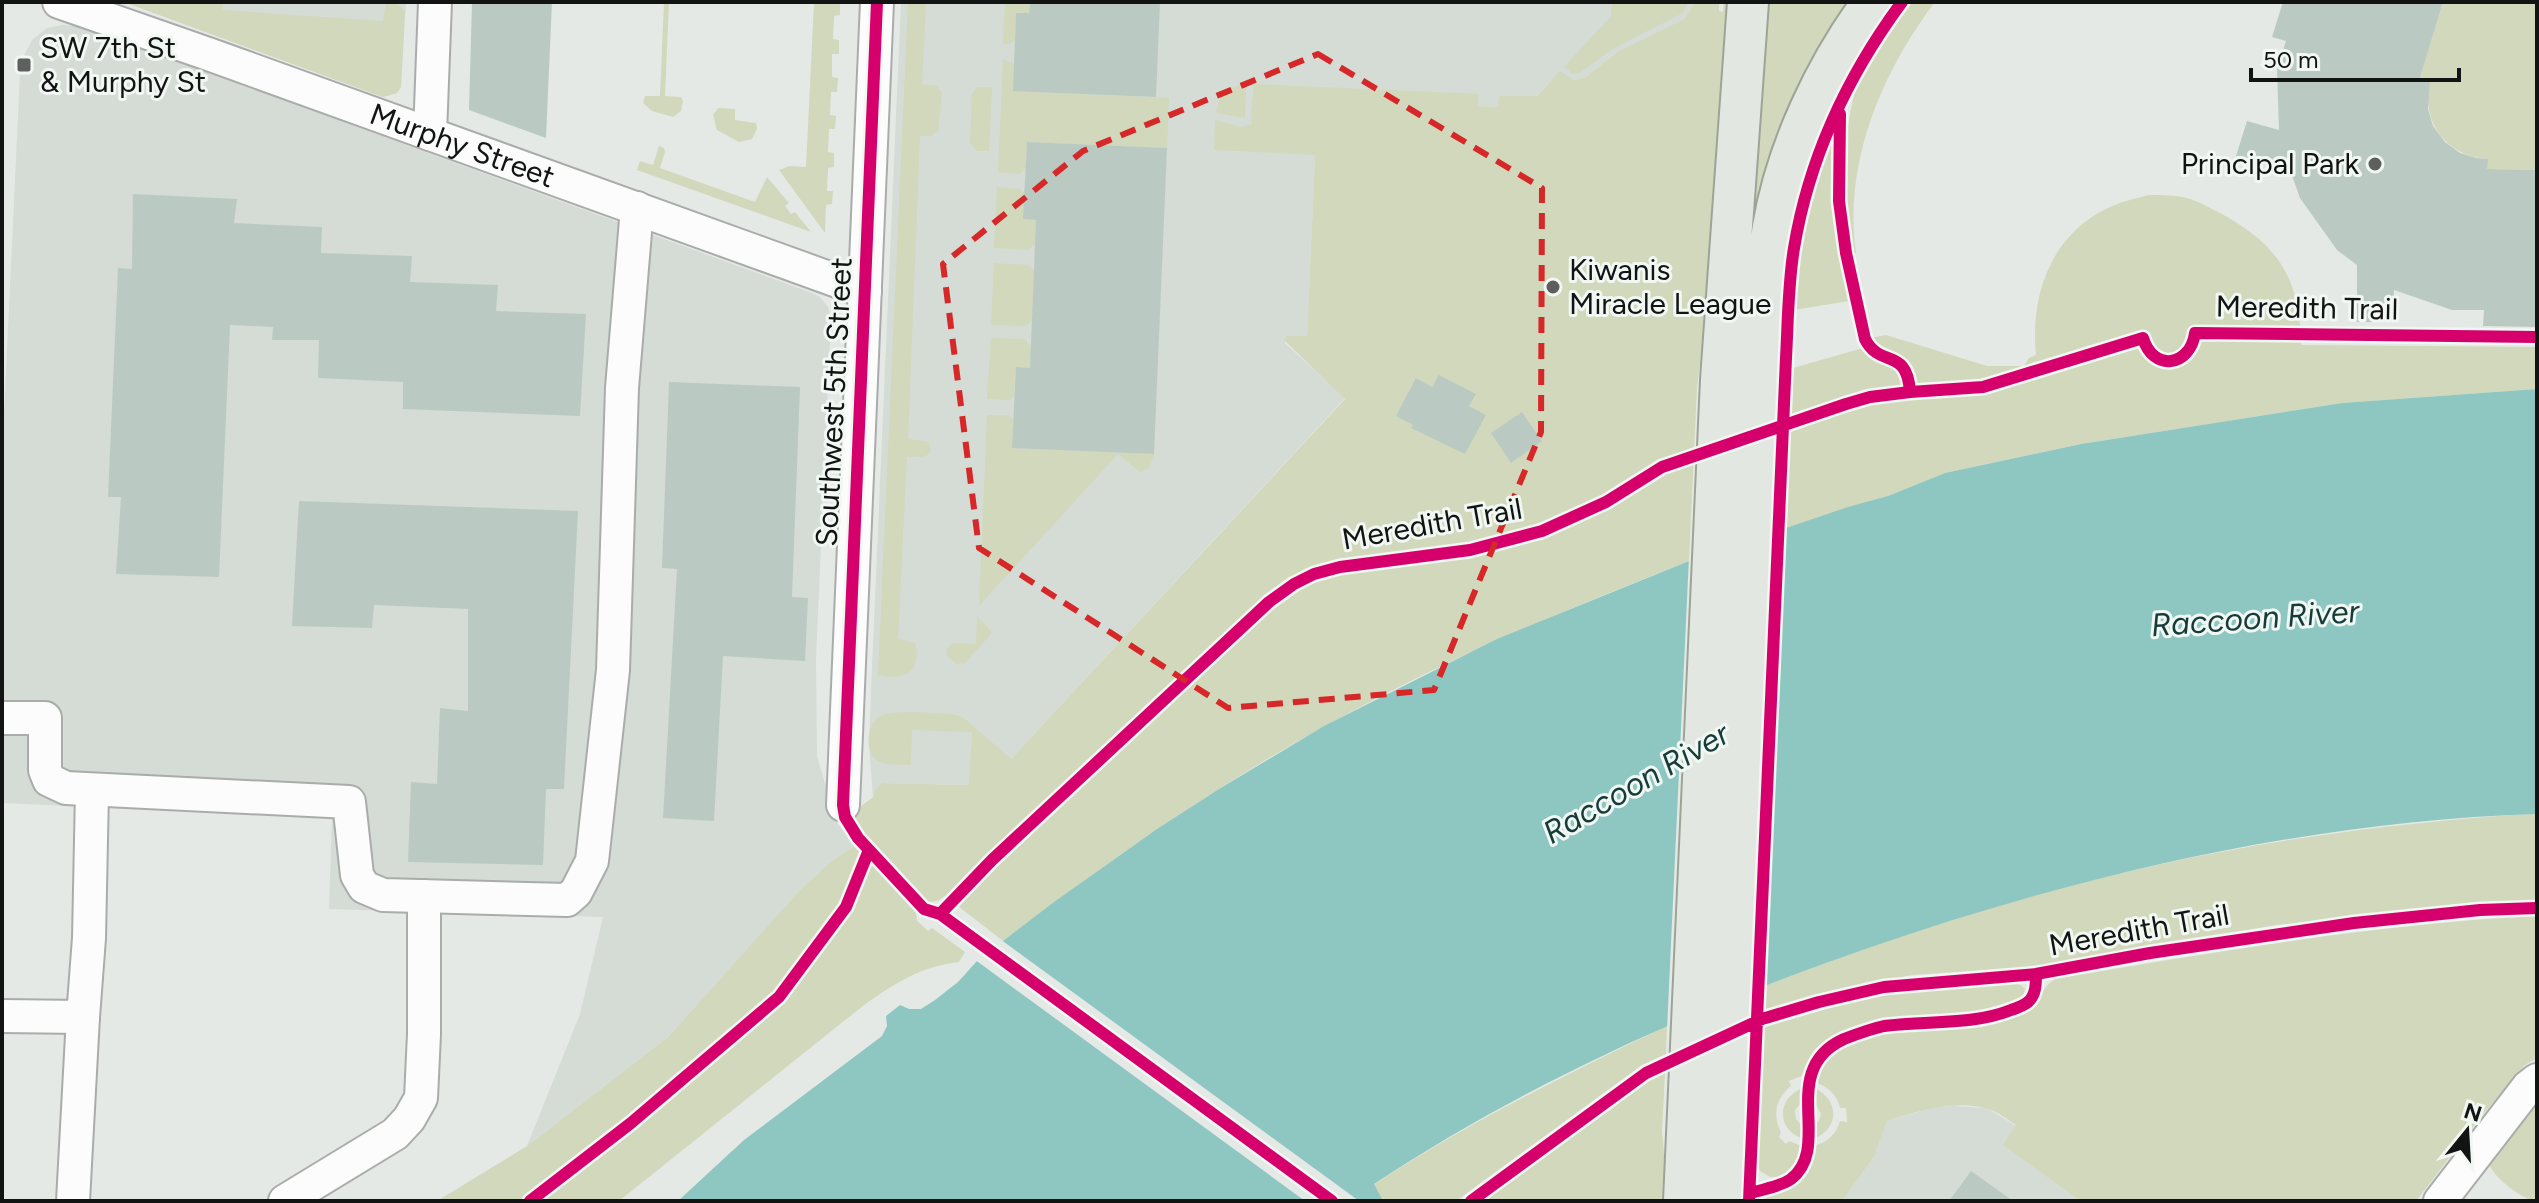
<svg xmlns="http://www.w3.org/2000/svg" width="2539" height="1203" viewBox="0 0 2539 1203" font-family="Figtree,sans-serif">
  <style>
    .built { fill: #d4dcd5 }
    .green { fill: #d2d8bb }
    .water { fill: #8ec7c2 }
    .pier { fill: #e5e9e6 }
    .building { fill: #bacac3 }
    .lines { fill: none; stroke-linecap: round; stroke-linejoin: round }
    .minor-casing { stroke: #aaacab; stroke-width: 36 }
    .major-casing { stroke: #9ca498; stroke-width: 44 }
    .minor { stroke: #fbfcfb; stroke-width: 32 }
    .major { stroke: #e3e7e1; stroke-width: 40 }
    .cycleway-casing { stroke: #f1f7f2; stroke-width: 17 }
    .cycleway { stroke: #d6006c; stroke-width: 12 }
    .marked { fill: none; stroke: #d62828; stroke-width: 6; stroke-dasharray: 16 10; stroke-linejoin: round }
    .poi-dot { fill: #5c5f5d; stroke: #f1f7f2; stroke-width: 3 }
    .labels { text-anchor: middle; stroke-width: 6; stroke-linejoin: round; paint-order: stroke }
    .poi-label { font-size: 30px; fill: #121413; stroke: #f1f7f2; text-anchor: start }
    .street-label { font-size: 30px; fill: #121413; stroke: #f1f7f2 }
    .water-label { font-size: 32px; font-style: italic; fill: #153c3a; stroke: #f1f7f2 }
  </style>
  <rect width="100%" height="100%" fill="#e5e9e6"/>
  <path class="built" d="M124 2H406L401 87 397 93 383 97Z
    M901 2H1695L1684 19 1617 52 1586 77 1574 80 1560 72 1536 96H1499L1497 107 1478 106 1479 95 1254 93 1251 109 1253 124 1315 155 1307 336H1287L1285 343 1345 398 1010 760 977 730 972 732 970 785 882 783 875 790 873 797 869 745 872 667Z
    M62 25 83 27 812 293 820 297 828 307 831 320 816 659 817 756 836 821 854 846 829 863 798 892 668 1037 527 1146 580 1014 603 917 329 909 332 818 2 803V458L20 73 22 60 32 40 47 28Z
    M1952 1106 1987 1108 2016 1126 2004 1145 2080 1201H1842L1874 1157 1887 1121 1932 1108Z"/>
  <path class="green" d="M124 2H222L223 10 383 21 386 2H395L405 11 401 87 397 93 383 97Z
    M664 2H669L665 96 681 97 683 101 681 111 673 117 652 111 643 103 645 96H660Z
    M814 2H840V15L834 16 833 39 839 40V54H832V77L838 78 837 92H831L830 115 836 116 835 129H829L828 152 834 153V167L828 168 827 191H833L832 204 826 205 825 233 779 170 790 166 806 167Z
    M908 2H926L922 84 937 86 942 93 938 131 931 136H920L908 439 928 442 931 450C927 460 916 456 907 457L898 639 915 643C922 672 903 681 878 675Z
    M1005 2H1030L1029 13H1016L1015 40 1009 44H1003Z
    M1612 2H1689L1683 13 1614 48 1580 73 1573 74 1564 67 1611 16Z
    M1695 2H1719V11L1723 12 1724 2H1729L1708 300 1697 388 1689 561C1564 610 1442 661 1325 726 1212 788 1106 863 1003 941L945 896 937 901 928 902 862 830 851 814 873 797 875 790 882 783 969 785 972 732 912 730 911 765C901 764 889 766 880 762 863 755 866 721 882 715 893 710 943 713 957 715L965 719 1011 759 1345 399 1284 340 1287 336H1307L1315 155 1214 150 1215 120 1241 127 1252 124 1251 110 1254 84 1479 94 1478 106 1497 107 1499 96H1537L1560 71 1574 80 1586 77 1617 52 1684 19Z
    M1761 2H1851L1747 272Z
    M1908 2H1935C1882 72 1843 163 1856 253H1850C1842 192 1840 156 1854 95L1851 92 1886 33Z
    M2443 2H2537V170L2487 169V159C2447 157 2420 121 2430 82L2420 78Z
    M1003 59 1014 64 1013 91 1169 98 1167 148 1027 142 1026 168 1019 174 998 172Z
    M1246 84 1245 118 1216 113C1219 94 1228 87 1246 84Z
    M977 87H992L989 151H977L970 143 972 94Z
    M718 108 735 109V120L756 123 757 129 752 139 739 142 717 130 713 115Z
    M1831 134 1834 135C1830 192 1840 246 1849 301L1794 310C1794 249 1811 192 1831 134Z
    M659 146 664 148 665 152 660 168 755 202 767 177 789 203 785 206 791 214 795 212 811 232 637 170 640 161 653 165Z
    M997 187 1019 189 1025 193 1023 219 1036 220 1035 244 1028 250 994 248Z
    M2148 195C2183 195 2188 196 2218 212 2278 244 2300 277 2301 345L2537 347V389L2342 403 2081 444 1945 473 1888 496 1784 530 1793 368 1863 348C1874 362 1893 367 1911 367L1906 360 1874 345 1870 338 1886 335 1987 366H2024L2029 358 2036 355C2030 297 2050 236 2106 209 2119 202 2134 199 2148 195Z
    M994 263 1028 265 1034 270 1032 321 1025 326 991 325Z
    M991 338 1024 339 1031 346 1030 368H1016L1014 396 1010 400 987 399Z
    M987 415H1008L1013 419V448L1154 454 1149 468 1140 472 1118 454 979 606Z
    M977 616 991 631V634L965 663 956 664 948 657 946 650 952 643 976 644Z
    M2537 814V900L2436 908 2276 925 2031 967 1912 975 1839 989 1763 1011 1764 986C1974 902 2197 845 2422 823 2460 819 2499 815 2537 814Z
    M854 846 916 912 917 921 928 931 932 928 965 952 959 962C921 966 894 984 864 1005L619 1201H437L527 1146 668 1037 798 892 829 863Z
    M2537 916V1058L2525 1065 2478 1120 2416 1201H2080L2003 1145 2016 1125C2007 1119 1998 1112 1988 1109 1956 1099 1918 1111 1887 1121L1874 1157 1842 1201H1762C1788 1181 1807 1185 1814 1146 1827 1142 1836 1135 1840 1121L1847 1122 1846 1108H1840C1837 1094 1828 1087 1815 1082 1821 1045 1873 1032 1905 1030 1922 1028 1939 1030 1955 1029 1977 1027 2002 1023 2022 1014 2038 1007 2040 988 2055 979 2215 952 2375 924 2537 916Z
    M2017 984 2022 986 2025 989 2023 997C1971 1031 1816 997 1804 1075L1789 1081 1791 1086C1776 1098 1772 1115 1781 1132L1779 1137 1786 1144 1789 1141 1801 1146 1796 1161 1782 1177H1770L1760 1171 1756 1157 1762 1028 1857 1000 1912 991Z
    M1667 1026 1666 1054 1642 1065 1456 1201H1383L1373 1185C1467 1123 1567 1074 1667 1026Z
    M1665 1073 1662 1131 1667 1185 1666 1201H1484L1648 1082Z
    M1803 1088 1802 1102 1795 1110 1796 1119 1801 1125V1138C1776 1128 1777 1098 1803 1088Z
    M1816 1089C1840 1101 1839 1130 1813 1139L1814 1125 1819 1121 1821 1114 1815 1102Z
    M2537 1096V1201C2523 1201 2490 1175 2488 1161Z"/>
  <path class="water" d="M2537 389V814C2311 821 2083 874 1871 947 1697 1007 1527 1083 1374 1184L1383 1201H678L744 1140 882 1036 887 1026 886 1016 900 1005 909 1009H921L935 1000 958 982 977 961 1054 902 1157 829 1219 789 1324 726 1497 639 1689 561 1848 507 1888 496 1945 473 2081 444 2342 403Z"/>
  <path class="pier" d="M1785 525 1764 990 1667 1030 1689 557Z
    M1000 939 1355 1198 1359 1201H1305L974 959Z"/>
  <path class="building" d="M472 2H552L546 138 469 110Z
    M1030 2H1160L1156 97 1013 91 1016 13H1029Z
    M2283 2H2443L2420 78 2430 81 2428 109 2433 126 2445 142 2460 153 2476 158 2488 159 2487 169 2537 170V327L2483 326 2484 310H2452L2394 290 2393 322H2357V265L2337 250 2300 198 2291 173 2236 156 2247 121 2279 130 2277 68 2286 41 2272 37Z
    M1027 142 1167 148 1154 454 1012 448 1016 367 1030 368 1036 220 1023 219Z
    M133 194 237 199 234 223 322 227 321 253 412 256 410 282 498 285 496 311 586 314 580 416 403 409V382L318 378 319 340H272L273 327 230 325 219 577 116 574 121 497H108L118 268 132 269Z
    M1439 375 1476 394 1469 406 1486 415 1465 454 1411 428 1413 425 1396 416 1416 378 1432 387Z
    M669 382 800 387 792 597 808 598 805 661 723 656 714 821 663 818 677 569 662 568Z
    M1522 412 1542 441 1511 463 1491 433Z
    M299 501 578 511 564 789H546L543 865 408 862 411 782 437 784 440 708 468 711V609L374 605 372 628 292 626Z
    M1971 1171 2013 1201H1949Z"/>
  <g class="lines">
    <g class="minor-casing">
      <g id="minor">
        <path id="s1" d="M59 2 211 55 865 291"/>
        <path d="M430 134 435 2"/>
        <path d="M2 718H45V770L49 780 66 788 349 802 357 875 364 887 383 895 567 900 576 892 592 861 613 670 622 388 637 208"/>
        <path d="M843 805 877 2"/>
        <path d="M2 1016 83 1017 89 938 92 791"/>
        <path d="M73 1201 83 1017"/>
        <path d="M285 1201 395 1134 409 1119 421 1098 424 1034V896"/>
        <path d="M2440 1201 2528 1087 2537 1080"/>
      </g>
    </g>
    <g class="major-casing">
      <path id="major" d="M1684 1201 1721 380 1748 2
        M1723 1201 1763 294C1766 272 1769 249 1773 227 1787 147 1825 67 1873 2"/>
    </g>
    <use href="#minor" class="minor"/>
    <use href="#major" class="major"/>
    <g class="cycleway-casing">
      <path id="cycleway" d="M877 2 843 805 845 817 858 838 924 909 940 914
        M1840 114 1839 201 1846 253 1865 339C1880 369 1907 346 1910 392
        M1751 1193C1763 1189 1780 1187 1791 1179 1834 1146 1776 1070 1844 1039 1857 1034 1870 1029 1884 1026 1927 1020 1970 1026 2011 1010 2017 1008 2023 1006 2028 1002 2036 995 2036 984 2036 974
        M530 1201 631 1123 779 997 846 907 869 850
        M1332 1201 940 914 992 860 1269 602 1294 584 1314 574 1340 567 1470 550 1542 531 1606 502 1662 467 1846 404 1870 397 1910 392 1983 387 2143 338C2153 372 2190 367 2195 333L2537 337
        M1471 1201 1646 1073 1762 1019 1819 1002 1884 987 2036 974 2150 953 2354 923 2480 910 2537 908
        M1749 1201 1786 358C1788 322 1788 284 1794 248 1809 158 1848 75 1902 2"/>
    </g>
    <use href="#cycleway" class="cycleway"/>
  </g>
  <path class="marked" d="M1318 54 1542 188 1541 432 1434 690 1228 708 979 548 943 264 1083 151Z"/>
  <g class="poi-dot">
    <rect x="16" y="57" width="16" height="16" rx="4"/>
    <circle cx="2375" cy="164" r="8"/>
    <circle cx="1553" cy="287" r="8"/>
  </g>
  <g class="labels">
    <g class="poi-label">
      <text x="40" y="58">SW 7th St<tspan x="40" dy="34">&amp; Murphy St</tspan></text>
      <text x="2359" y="174" text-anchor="end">Principal Park</text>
      <text x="1569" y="280">Kiwanis<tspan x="1569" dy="34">Miracle League</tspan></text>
    </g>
    <g class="street-label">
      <text dy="10" stroke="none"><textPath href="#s1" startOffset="428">Murphy Street</textPath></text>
      <text transform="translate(2307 308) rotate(1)" y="10">Meredith Trail</text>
      <text transform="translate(834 402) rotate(-87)" y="10">Southwest 5th Street</text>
      <text transform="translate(1432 524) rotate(-10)" y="10">Meredith Trail</text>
      <text transform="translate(2139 930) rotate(-10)" y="10">Meredith Trail</text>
    </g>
    <g class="water-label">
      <text transform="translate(2255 618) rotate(-4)" y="11">Raccoon River</text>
      <text transform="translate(1636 783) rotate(-30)" y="11">Raccoon River</text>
    </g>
  </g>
  <rect width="2539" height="1203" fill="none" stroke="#121413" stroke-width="8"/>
  <g transform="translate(2467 1131) rotate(18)" stroke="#f1f7f2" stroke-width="6" paint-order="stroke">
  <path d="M0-6L14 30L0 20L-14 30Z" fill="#121413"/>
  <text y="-12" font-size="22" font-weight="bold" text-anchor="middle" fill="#121413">N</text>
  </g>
  <path d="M2251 68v12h208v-12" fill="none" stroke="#121413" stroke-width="4"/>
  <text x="2263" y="68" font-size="24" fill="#121413" stroke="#f1f7f2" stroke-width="6" paint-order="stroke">50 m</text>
</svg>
